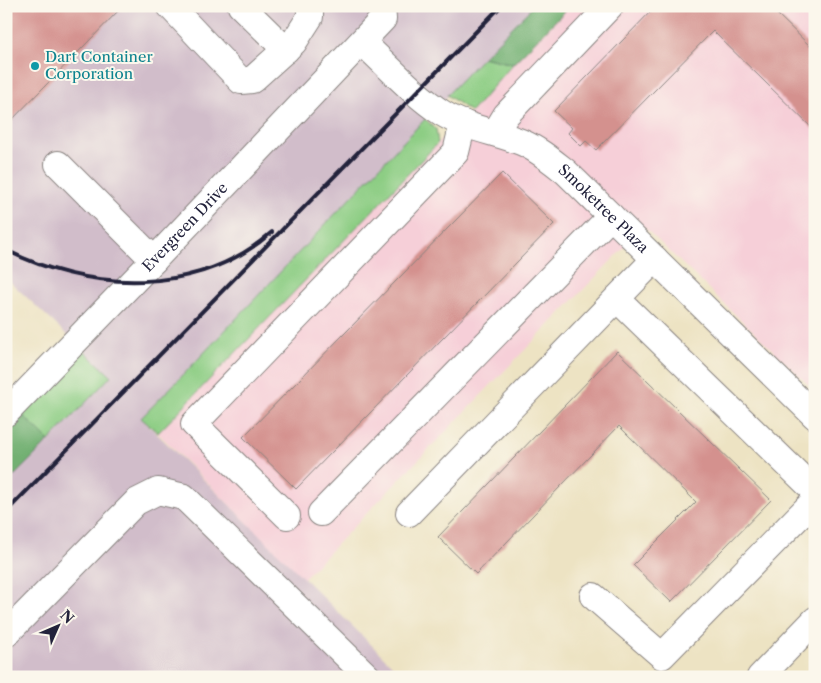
<svg xmlns="http://www.w3.org/2000/svg" width="821" height="683" viewBox="0 0 821 683" font-family="'Libre Caslon Text',serif">
  <style>
    .built { fill: #f6cfd8 }
    .industrial { fill: #d1bdca }
    .green { fill: #8dcd84; stroke: #587860 }
    .forest { fill: #72b072; stroke: #4a6956 }
    .building { fill: #d4918e }
    .lines { fill: none; stroke-linecap: round; stroke-linejoin: round }
    .minor-casing { stroke: #88827f; stroke-width: 28 }
    .minor { stroke: #fff; stroke-width: 26 }
    .rail { stroke: #22223b; stroke-width: 4 }
    .culture-dot { fill: #0f9aa8; stroke: #fbf7ec; stroke-width: 2 }
    .labels { text-anchor: middle; stroke-width: 4; stroke-linejoin: round; paint-order: stroke }
    .culture-label { font-size: 15px; fill: #0d838f; stroke: #fbf7ec; text-anchor: start }
    .street-label { font-size: 15px; fill: #22223b; stroke: #fbf7ec }
  </style>
  <rect width="100%" height="100%" fill="#fbf7ec"/>
  <filter id="ink" filterUnits="userSpaceOnUse"><feTurbulence type="fractalNoise" baseFrequency=".02" numOctaves="2"/><feDisplacementMap in="SourceGraphic" scale="10" xChannelSelector="R" yChannelSelector="G"/><feConvolveMatrix kernelMatrix="1 2 1 2 8 2 1 2 1" color-interpolation-filters="sRGB"/></filter>
  <filter id="wash" filterUnits="userSpaceOnUse"><feTurbulence type="fractalNoise" baseFrequency=".0096" numOctaves="4" result="noise"/><feDisplacementMap in="SourceGraphic" scale="20" xChannelSelector="R" yChannelSelector="G"/><feGaussianBlur stdDeviation="1.12" result="paint"/><feColorMatrix in="noise" values="0 0 0 0 0 0 0 0 0 0 0 0 0 0 0 0 0 1.4 0 .05"/><feComposite in="paint" operator="in"/></filter>
  <g filter="url(#wash)">
    <rect width="100%" height="100%" fill="#ede3c3"/>
    <path class="built" d="M570 6H815V391L644 227 303 579 158 433 438 143 471 112 513 64Z"/>
    <path class="industrial" d="M6 6H533L182 376 141 418 404 677H6V484L111 376 6 278Z"/>
    <path class="green" d="M483 57 513 64 471 112 447 95Z
      M425 119 436 129 438 143 158 433 141 418 182 376Z
      M81 348 111 376 49 441 20 412Z"/>
    <path class="forest" d="M533 6H570L513 64 483 57Z
      M20 412 49 441 6 484V426Z"/>
    <g id="blocks">
      <path class="building" d="M6 6H123L6 126Z
        M656 6H769L815 51V131L713 31 596 150 586 141 581 146 568 133 572 128 554 111Z
        M502 173 554 224 296 489 243 437Z
        M617 351 771 500 671 602 633 565 696 502 619 426 476 574 438 537Z"/>
    </g>
  </g>
  <g filter="url(#ink)">
    <use href="#blocks" fill-opacity="0" stroke="#88827f" stroke-width="1"/>
    <g class="lines">
      <g class="minor-casing">
        <g id="minor">
          <path d="M170 6 241 81 252 80 294 42 310 17V6"/>
          <path d="M241 6 286 50"/>
          <path id="s1" d="M362 42C387 65 414 95 442 113 466 128 496 132 521 142 538 149 552 161 566 172L815 416"/>
          <path d="M495 133 506 115 610 6"/>
          <path d="M58 164 154 260"/>
          <path d="M617 299 815 491"/>
          <path id="s2" d="M6 413 154 260 383 19 382 6"/>
          <path d="M321 513 611 216"/>
          <path d="M409 513 655 259"/>
          <path d="M287 516 194 424 456 152 463 123"/>
          <path d="M593 596 662 656 815 500"/>
          <path d="M6 634 136 502 158 491 184 497 368 677"/>
          <path d="M760 677 815 620"/>
        </g>
      </g>
      <use href="#minor" class="minor"/>
      <path class="rail" d="M6 250C90 292 198 297 272 232
        M6 512 501 6"/>
    </g>
  </g>
  <circle class="culture-dot" cx="35" cy="66" r="5"/>
  <g class="labels">
    <g class="culture-label">
      <text x="45" y="62">Dart Container<tspan x="45" dy="17">Corporation</tspan></text>
    </g>
    <g class="street-label">
      <text dy="5" stroke="none"><textPath href="#s1" startOffset="298">Smoketree Plaza</textPath></text>
      <text dy="5" stroke="none"><textPath href="#s2" startOffset="258">Evergreen Drive</textPath></text>
    </g>
  </g>
  <rect width="821" height="683" fill="none" stroke="#fbf7ec" stroke-width="25"/>
  <g transform="translate(58 626) rotate(45)" stroke="#fbf7ec" stroke-width="4" paint-order="stroke">
  <path d="M0-4L9 19L0 12L-9 19Z" fill="#22223b"/>
  <text y="-8" font-size="14" font-weight="bold" text-anchor="middle" fill="#22223b">N</text>
  </g>
</svg>
